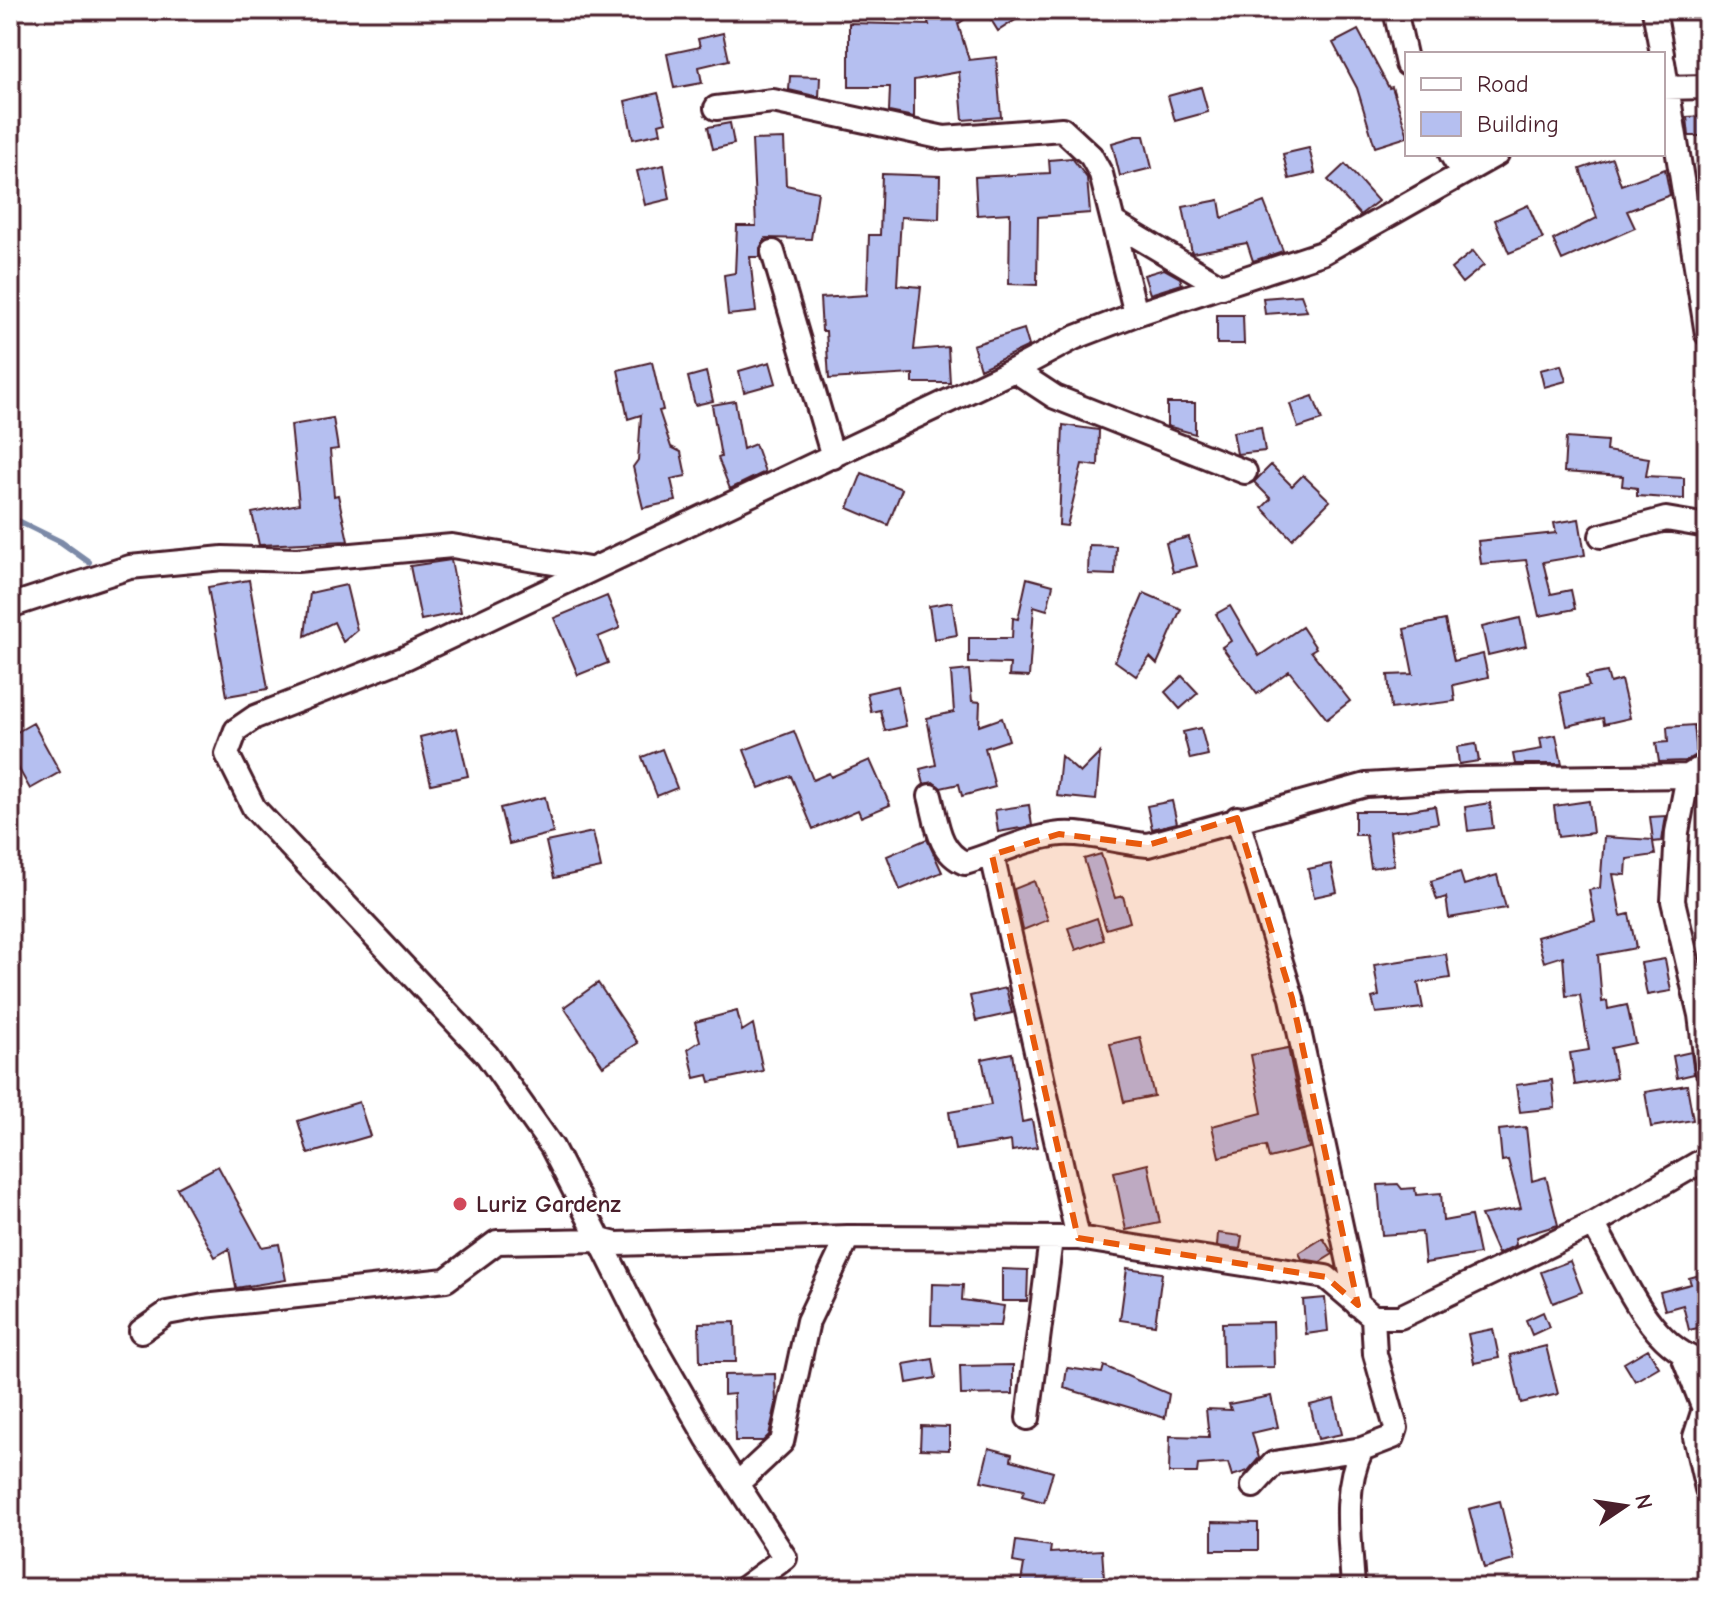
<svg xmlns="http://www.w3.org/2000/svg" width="1717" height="1598" viewBox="0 0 1717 1598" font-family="'Comic Neue',sans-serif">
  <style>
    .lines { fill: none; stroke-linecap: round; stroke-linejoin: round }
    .stream { stroke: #7c8aa8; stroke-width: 6 }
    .building { fill: #b5bff0; stroke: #4a1f2b; stroke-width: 2 }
    .street-casing { stroke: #4a1f2b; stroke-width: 28 }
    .street { stroke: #fff; stroke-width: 22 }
    .marked { fill: #e8590c; fill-opacity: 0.2; stroke: #e8590c; stroke-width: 6; stroke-dasharray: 16 10; stroke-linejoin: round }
    .poi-dot { fill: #d1495b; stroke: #fff; stroke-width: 3 }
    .labels { text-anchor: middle; stroke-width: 6; stroke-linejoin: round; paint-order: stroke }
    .poi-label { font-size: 24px; font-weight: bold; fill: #4a1f2b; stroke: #fff; text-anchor: start }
  </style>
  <rect width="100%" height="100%" fill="#fff"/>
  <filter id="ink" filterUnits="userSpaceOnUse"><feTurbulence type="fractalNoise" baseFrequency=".0125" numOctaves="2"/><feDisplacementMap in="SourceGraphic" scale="16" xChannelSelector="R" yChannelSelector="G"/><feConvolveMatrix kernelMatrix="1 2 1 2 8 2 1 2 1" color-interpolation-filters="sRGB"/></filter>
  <g filter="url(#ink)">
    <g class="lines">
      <path class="stream" d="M10 517 61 542 89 562"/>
    </g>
    <path class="building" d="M925 10H978L958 24 969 60 996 57 1001 117 963 120 959 72 914 80V117L889 112 890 87H849V23L929 25Z
      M985 10H1031L998 31Z
      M1358 30 1389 88 1392 87 1407 133V137L1375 147 1357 88 1333 43Z
      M723 33 729 60 699 67 702 83 674 88 667 54 700 47 698 39Z
      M790 76 820 77 819 97 789 90Z
      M1201 87 1208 112 1175 121 1168 96Z
      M658 93 666 122 659 124 661 133 633 139 625 101Z
      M1707 116V136H1689L1687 117Z
      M730 123 734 144 713 149 708 127Z
      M1136 136H1144L1152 168 1120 176 1112 143Z
      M784 139 786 185 818 192 811 239 766 238 760 248V257H750L756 312 728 315 724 275 735 273 737 226H756L752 140Z
      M1309 148 1315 173 1289 179 1283 154Z
      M1072 158 1087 178 1090 213 1038 217 1037 285 1009 284 1010 213 977 215 975 177 1050 173 1049 160Z
      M1612 158 1621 185 1665 169 1670 195 1627 211 1635 228 1562 260 1553 240 1597 218 1580 169Z
      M1345 164 1378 201 1360 215 1328 180Z
      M664 165 670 199 645 205 637 171Z
      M882 174 940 176 939 219 901 217 897 285 921 287 914 350 948 347 950 383H913V374L829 379 826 331H822L820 298 867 295 869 235H880Z
      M1219 200 1222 218 1264 202 1283 251 1253 261 1247 243 1192 253 1183 207Z
      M1528 205 1543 239 1509 253 1495 220Z
      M1473 251 1484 265 1462 283 1451 269Z
      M1164 269 1180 278 1182 284 1150 294 1144 275Z
      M1301 295 1307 311 1265 314 1263 298Z
      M1217 315H1243L1244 344H1217Z
      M1024 329 1029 346 980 369 973 345Z
      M652 362 663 410 659 411 671 447 681 452 686 476 671 479 676 501 643 508 633 467 638 460 641 415 628 419 618 370Z
      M770 362 776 383 744 392 739 371Z
      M1561 365 1566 381 1544 387 1540 370Z
      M706 372 713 401 695 405 688 377Z
      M1313 396 1322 420 1298 428 1290 404Z
      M735 401 743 449 755 444 765 472 730 489 718 458 721 457 712 405Z
      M1167 403H1195V434L1167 426Z
      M333 418 338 449 330 450 334 496 338 495 348 541 259 545 252 513 299 504 291 425Z
      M1063 425 1099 430 1098 466 1082 464 1067 526 1059 525Z
      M1261 427 1265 451 1237 454 1233 432Z
      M1566 438 1607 441 1606 451 1649 458 1646 476 1684 478V499L1637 496V488L1622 486 1623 476 1564 472Z
      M1271 465 1292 486 1303 475 1330 501 1292 539 1262 508 1271 499 1254 482Z
      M862 473 902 489 888 525 848 508Z
      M1579 519 1585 555 1543 562 1551 594 1571 590 1575 609 1539 616 1526 560 1481 564 1478 541 1556 533 1554 523Z
      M1189 537 1197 566 1173 572 1166 543Z
      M1089 545 1116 546 1115 575 1088 574Z
      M451 560 461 612 421 620 410 566Z
      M1027 578 1053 585 1047 610 1034 606 1029 677 1009 676 1010 664 969 663V638H1012L1013 618 1018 619Z
      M249 580 268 689 227 696 208 587Z
      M346 585 357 630 343 642 334 622 305 636 310 593Z
      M1144 593 1181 609 1157 664 1150 657 1136 676 1115 661Z
      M607 596 620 628 598 637 608 663 578 675 554 618Z
      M952 602 957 635 934 639 929 606Z
      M1230 606 1259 656 1302 627 1316 648 1311 651 1350 701 1327 719 1289 671 1257 694 1222 647 1231 641 1216 614Z
      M1520 618 1526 646 1488 655 1482 627Z
      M1445 620 1454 661 1483 654 1488 677 1453 685 1455 701 1391 709 1388 675 1413 674 1404 629Z
      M969 670 972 701 980 702 979 726 1002 718 1009 740 985 748 995 787 962 796 959 784 941 788 933 782 924 784 920 769 936 765 927 718 954 712 951 672Z
      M1607 672 1610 683 1621 680 1630 718 1604 724 1603 718 1567 726 1560 693 1589 686 1586 676Z
      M1182 676 1198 693 1180 709 1165 692Z
      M898 686 906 726 885 731 880 710 871 712 867 693Z
      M33 723 60 772 30 789 10 753V736Z
      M1694 725 1697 754 1685 761 1659 762 1656 743 1668 742 1667 727Z
      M457 728 468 776 431 784 420 737Z
      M1201 728 1208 755 1190 759 1183 732Z
      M794 731 813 780 829 773 831 777 870 760 890 805 861 817 858 810 813 829 791 776 759 788 744 750Z
      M1556 735 1562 764H1515L1513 754 1542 749 1540 738Z
      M1476 744 1479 761 1459 764 1457 747Z
      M662 749 677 788 657 796 642 757Z
      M1100 753 1096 800 1057 796 1061 756 1080 773Z
      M545 797 553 833 509 844 500 808Z
      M1172 801 1177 823 1152 829 1147 806Z
      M1589 801 1593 833 1558 837 1554 806Z
      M1490 803 1493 828 1468 831 1465 807Z
      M1029 805 1032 826 998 832 995 810Z
      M1435 806 1438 823 1390 831 1394 865 1371 868 1366 835H1355V811H1404Z
      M1666 816 1662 841 1653 842 1655 855 1627 859 1626 875 1613 874 1621 916 1629 914 1636 948 1598 955 1602 1002 1607 1001 1608 1009 1627 1005 1635 1043 1611 1048 1616 1078 1575 1085 1570 1053 1589 1050 1580 995 1566 996 1563 956 1544 962 1537 937 1595 921 1589 890 1600 888 1604 837 1653 840 1650 817Z
      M593 832 601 868 554 878 546 842Z
      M927 839 942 872 900 890 887 856Z
      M1101 854 1115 898 1123 896 1130 922 1106 929 1084 859Z
      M1331 864 1337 892 1314 897 1308 869Z
      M1460 872 1464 885 1497 875 1506 908 1449 918 1446 897 1437 900 1431 881Z
      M1034 881 1048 920 1023 930 1014 889Z
      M1097 918 1104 940 1076 950 1068 928Z
      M1446 954 1450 978 1418 983 1423 1008 1376 1013 1372 998 1379 996 1374 965Z
      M1665 959 1671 991 1647 995 1641 963Z
      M598 983 638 1043 603 1066 564 1007Z
      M1006 988 1012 1013 976 1021 970 996Z
      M737 1011 742 1031 753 1024 763 1071 710 1082 708 1075 695 1078 688 1049 700 1041 695 1022Z
      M1140 1037 1154 1096 1124 1102 1110 1044Z
      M1288 1048 1309 1148 1269 1158 1266 1146 1219 1157 1212 1126 1262 1113 1251 1055Z
      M1691 1052 1694 1074 1677 1078 1673 1056Z
      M1012 1053 1022 1122 1032 1120 1037 1147 1012 1151 1011 1141 955 1150 949 1112 991 1105 982 1059Z
      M1552 1080 1555 1108 1520 1112 1516 1085Z
      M1687 1085 1693 1120 1651 1127 1645 1092Z
      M359 1102 370 1136 308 1154 298 1121Z
      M1526 1127 1532 1181 1546 1177 1558 1225 1515 1238 1516 1245 1498 1254 1481 1215 1521 1208 1508 1160 1502 1161 1499 1130Z
      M1148 1164 1160 1223 1126 1230 1114 1172Z
      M218 1166 262 1247 279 1244 286 1280 236 1288 229 1249 215 1257 177 1188Z
      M1398 1184 1402 1189 1415 1188 1416 1195 1441 1193 1443 1221 1471 1216 1479 1254 1425 1263 1422 1232 1382 1235 1378 1185Z
      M1218 1233 1242 1236 1240 1249 1217 1246Z
      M1323 1238 1333 1254 1320 1262 1302 1259 1299 1253Z
      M1570 1261 1582 1292 1553 1303 1541 1272Z
      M1127 1268 1162 1273 1155 1325 1120 1320Z
      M1002 1269 1028 1270 1027 1301H1002Z
      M1707 1273V1326L1689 1330 1683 1305 1665 1310 1660 1292 1691 1284 1689 1278Z
      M932 1284 963 1285 962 1300 1004 1306 1001 1326 931 1325Z
      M1325 1298 1328 1331 1306 1334 1303 1300Z
      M1543 1312 1549 1327 1532 1335 1526 1320Z
      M735 1322 736 1362H700L699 1323Z
      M1273 1322 1274 1367 1223 1368 1222 1323Z
      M1493 1329 1499 1358 1474 1363 1468 1334Z
      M1546 1346 1558 1394 1521 1403 1510 1355Z
      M1648 1349 1659 1367 1635 1381 1624 1363Z
      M933 1359 936 1378 907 1383 904 1364Z
      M1013 1365V1394L961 1395 960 1366Z
      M1104 1366 1169 1394 1165 1418 1064 1388 1067 1368 1102 1373Z
      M775 1374 776 1404 769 1435 763 1441H735L734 1394 724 1395V1375Z
      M1271 1396 1278 1427 1252 1433 1259 1458 1248 1471 1232 1476 1228 1463 1198 1465 1197 1473H1169L1170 1436 1209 1437 1206 1409 1231 1410 1229 1404Z
      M1334 1399 1342 1434 1318 1439 1310 1405Z
      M921 1426 949 1427V1450L920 1449Z
      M989 1448 1012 1454 1011 1460 1053 1472 1044 1502 1022 1496 1024 1490 981 1481Z
      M1500 1501 1514 1560 1484 1568 1469 1509Z
      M1212 1522 1258 1523V1550H1212Z
      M1016 1541 1051 1546 1050 1553 1102 1550 1104 1578 1047 1582 1046 1588H1020L1024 1564 1013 1562Z"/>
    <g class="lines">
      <g class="street-casing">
        <path id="street" d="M1395 10 1407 64
          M1654 10 1662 54
          M1663 62 1707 334
          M1663 88 1707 87
          M716 108 773 101 944 138 1062 129 1091 156 1101 174 1136 314
          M1451 154 1462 172
          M1497 154 1322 253 1136 314 1074 338 1014 370 403 659 255 717 236 730 227 754 254 808 487 1055 552 1147 600 1240 616 1244 848 1237 1078 1238 1326 1277 1373 1317H1400L1593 1224 1707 1158
          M1113 222 1222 287
          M773 252 833 457
          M1014 370 1055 397 1245 472
          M1601 536 1666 519 1707 526
          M10 606 130 567 223 558 297 560 452 546 589 569
          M1707 764 1688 776 1677 832 1673 901 1700 1015 1707 1070
          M930 796C937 822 938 852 965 863 996 854 1029 837 1061 834 1090 832 1119 843 1148 845L1366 785 1466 779 1688 776
          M1237 818 1292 998 1358 1305
          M992 855 1078 1238
          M1593 1224C1624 1274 1646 1347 1707 1364
          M141 1331 167 1313 204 1306 446 1280 497 1242 600 1240 644 1328 707 1438 785 1558 744 1588
          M1683 1356 1704 1409 1695 1437 1707 1489
          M1028 1418 1051 1239
          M738 1483 782 1442 808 1321 848 1237
          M1253 1486 1274 1463 1362 1449
          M1353 1588C1351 1543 1341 1491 1362 1449L1393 1437 1396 1428 1375 1354 1373 1317"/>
      </g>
      <use href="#street" class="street"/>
    </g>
  </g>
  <path class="marked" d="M1237 818 1292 998 1358 1305 1326 1277 1078 1238 992 855 1059 834 1148 845Z"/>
  <circle class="poi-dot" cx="460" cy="1204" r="8"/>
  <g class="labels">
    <g class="poi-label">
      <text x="476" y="1212">Luriz Gardenz</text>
    </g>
  </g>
  <rect width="1717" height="1598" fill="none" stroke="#fff" stroke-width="40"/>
  <rect x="20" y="20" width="1677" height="1558" fill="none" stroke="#4a1f2b" stroke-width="3" filter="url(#ink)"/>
  <rect x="1405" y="52" width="260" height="104" fill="#ffffff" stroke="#b7a5aa" stroke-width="2"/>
  <rect x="1421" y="78" width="40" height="12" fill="#ffffff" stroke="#b7a5aa" stroke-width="2"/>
  <text x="1477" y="92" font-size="24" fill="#4a1f2b">Road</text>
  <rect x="1421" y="112" width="40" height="24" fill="#b5bff0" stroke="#b7a5aa" stroke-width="2"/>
  <text x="1477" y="132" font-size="24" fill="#4a1f2b">Building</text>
  <g transform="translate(1625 1506) rotate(77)" stroke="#ffffff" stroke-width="6" paint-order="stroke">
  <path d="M0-6L14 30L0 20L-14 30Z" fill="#4a1f2b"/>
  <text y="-12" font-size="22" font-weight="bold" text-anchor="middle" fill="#4a1f2b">N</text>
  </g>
</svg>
